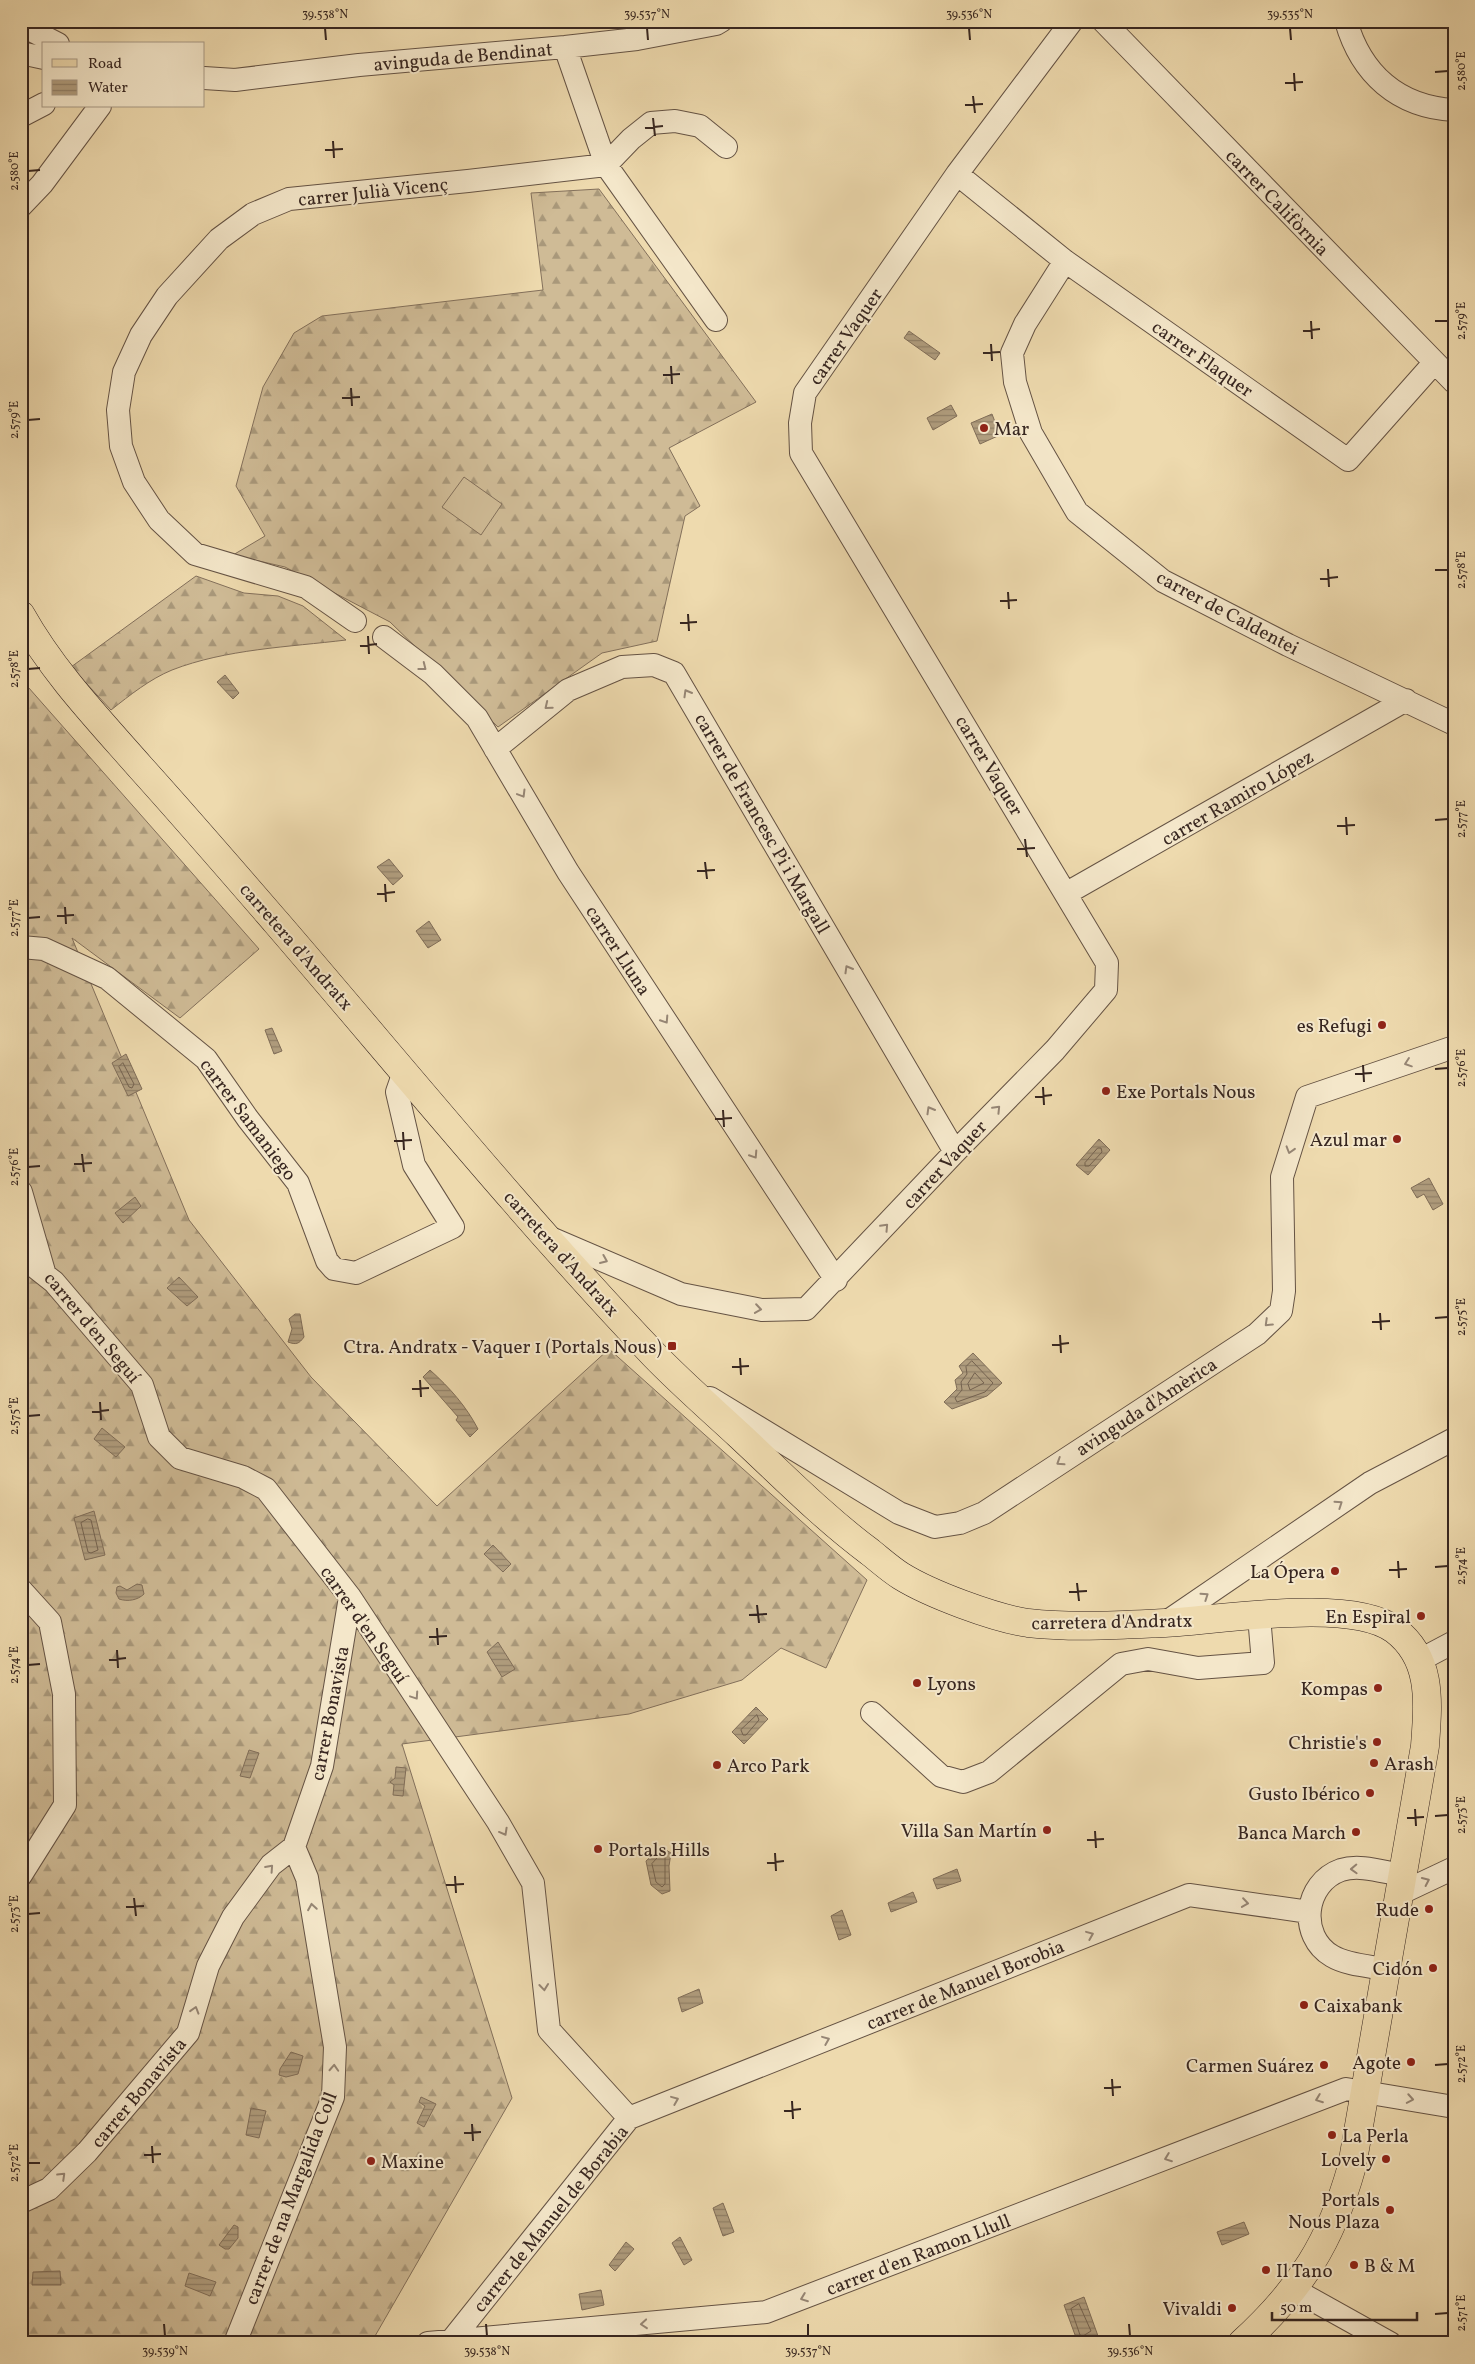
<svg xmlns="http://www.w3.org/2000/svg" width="1475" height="2364" viewBox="0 0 1475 2364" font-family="Vollkorn,serif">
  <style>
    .forest { fill: url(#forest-firs); stroke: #83705b }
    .park { fill: #cfbb96; stroke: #83705b }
    .water { fill: url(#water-rules); stroke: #806d58 }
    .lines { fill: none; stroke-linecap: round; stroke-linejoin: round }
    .shore { stroke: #74624f; stroke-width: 1 }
    .minor-casing { stroke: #655344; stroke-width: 24 }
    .major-casing { stroke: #372620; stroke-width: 29 }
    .minor { stroke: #f4e7ca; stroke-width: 22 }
    .major { stroke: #eedaae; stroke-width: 28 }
    .oneway { stroke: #968675 }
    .ticks { fill: none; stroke: #372620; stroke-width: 2 }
    .poi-dot { fill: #8f2418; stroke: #f4e7ca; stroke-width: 2 }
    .labels { text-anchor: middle; stroke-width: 4; stroke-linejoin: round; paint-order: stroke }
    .street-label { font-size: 19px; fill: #372620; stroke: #f4e7ca }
    .poi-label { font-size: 19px; fill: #372620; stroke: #f4e7ca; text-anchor: end }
    .neatline { fill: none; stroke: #372620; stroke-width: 2 }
    .ticks-label { font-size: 12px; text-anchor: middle; fill: #372620 }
  </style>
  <defs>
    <pattern id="forest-firs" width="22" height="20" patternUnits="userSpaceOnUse" patternTransform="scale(1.25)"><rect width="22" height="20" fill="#cfbb96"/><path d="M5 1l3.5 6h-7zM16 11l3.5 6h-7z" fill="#a9987a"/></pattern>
    <pattern id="water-rules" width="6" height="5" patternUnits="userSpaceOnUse" patternTransform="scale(1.25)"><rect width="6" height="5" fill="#b09d7e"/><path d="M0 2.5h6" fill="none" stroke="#908067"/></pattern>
  </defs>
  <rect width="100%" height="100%" fill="#eedaae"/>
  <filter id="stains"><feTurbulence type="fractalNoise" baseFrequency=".004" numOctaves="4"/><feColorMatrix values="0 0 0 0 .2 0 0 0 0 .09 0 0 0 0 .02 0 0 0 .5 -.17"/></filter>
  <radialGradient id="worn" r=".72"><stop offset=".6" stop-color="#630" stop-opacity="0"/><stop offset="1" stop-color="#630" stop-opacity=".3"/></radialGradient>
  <path class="forest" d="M599 189 756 402 669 448 700 506 685 516 657 641 602 653 498 727 390 622 285 567 233 555 265 536 236 486 263 387 294 333 322 316 543 290 531 193Z
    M196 576 244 593 278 596 303 606 346 640C289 647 226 649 172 670 150 679 130 695 111 710L71 667Z
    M21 679 259 949 180 1018 72 938 189 1220 311 1377 437 1506 609 1349 867 1580 826 1668 781 1648 742 1680 629 1714 402 1744 512 2098 371 2343H21Z"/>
  <path class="park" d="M464 477 502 504 481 535 442 507Z"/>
  <path class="water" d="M909 331 940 353 935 360 904 338Z
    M951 405 957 416 933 430 927 418Z
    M992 414 1000 435 980 444 971 423Z
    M225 675 239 693 233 699 217 682Z
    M389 859 403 876 393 885 377 867Z
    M429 921 441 940 428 948 416 931Z
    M272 1028 282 1051 274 1054 265 1030Z
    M126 1054 142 1089 128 1096 112 1063Z
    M1099 1139 1110 1150 1088 1175 1076 1165Z
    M1429 1178 1443 1204 1433 1210 1424 1194 1417 1198 1411 1188Z
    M135 1197 141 1206 123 1223 115 1213Z
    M179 1277 198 1297 187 1306 167 1288Z
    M295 1314H300L304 1337C299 1344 296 1345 288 1342L292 1329 289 1319Z
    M973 1353 1002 1383 987 1396 952 1409 944 1402 957 1389 955 1380 963 1373 959 1366Z
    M430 1370C450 1388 466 1406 478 1429L470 1437 456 1420 458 1417 423 1377Z
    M102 1428 125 1447 116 1457 94 1439Z
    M94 1511 105 1555 85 1560 74 1518Z
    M493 1545 511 1564 503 1572 484 1554Z
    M137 1584 142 1585 144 1594C138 1600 128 1602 119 1599L116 1593 117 1587 120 1586 127 1590Z
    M498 1642 515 1669 502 1677 487 1652Z
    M756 1707 768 1719 744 1744 732 1732Z
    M249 1750 259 1753 250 1778 240 1776Z
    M396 1767 406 1768 403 1796 393 1795 394 1785 390 1782 395 1778Z
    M661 1847 671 1853 669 1866 670 1891 662 1894 651 1885 646 1861Z
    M957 1869 961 1881 937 1889 933 1879Z
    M913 1892 917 1902 891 1912 888 1903Z
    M842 1910 851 1935 839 1940 831 1916Z
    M699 1989 703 2003 682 2012 678 1998Z
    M291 2052 303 2056 298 2074 286 2077 279 2075 280 2069Z
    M421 2097 436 2104 424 2127 417 2123 425 2106 419 2102Z
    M251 2108 266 2111 259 2138 246 2135Z
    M723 2203 734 2232 723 2236 713 2208Z
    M1244 2222 1249 2234 1222 2245 1217 2232Z
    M234 2225 238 2227V2238L229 2249H225L219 2245Z
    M680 2237 692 2260 684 2265 672 2243Z
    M626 2242 634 2249 615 2271 609 2265Z
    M60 2271 61 2285H32L33 2272Z
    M189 2273 216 2282 210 2296 185 2286Z
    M601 2290 604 2305 582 2310 579 2294Z
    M1084 2297 1098 2336 1078 2343 1064 2305Z"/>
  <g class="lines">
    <path class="shore" d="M123 1063 134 1084 132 1088 129 1087 119 1067Z
      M1098 1148H1101L1102 1152 1089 1166H1085V1163Z
      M972 1361 993 1383 985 1392 957 1402 955 1398 962 1390 961 1382 967 1374 966 1367Z
      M975 1373 984 1383 970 1390 968 1384Z
      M88 1519 91 1520 98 1550 91 1553 88 1552 81 1523Z
      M757 1715 759 1720 746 1735H743L741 1730Z
      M661 1854 665 1857V1884L662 1887 656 1882 652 1864Z
      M1079 2304 1091 2331 1083 2336 1080 2335 1071 2309Z"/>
    <g class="minor-casing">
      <path id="minor" d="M1103 21 1454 382
        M1346 21C1361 74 1398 107 1454 110
        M21 25 58 44
        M565 47 606 165 716 320
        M21 53 44 58
        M204 78 235 80 359 65 565 47 637 39 716 24 721 21
        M21 116 44 104
        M957 174 1065 261 1348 460 1434 363
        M21 206 42 184 100 106
        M1065 261 1025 324 1012 353 1015 382 1031 433 1077 512 1163 581 1288 645 1454 724
        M355 621 306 587 195 554 159 520 134 482 121 446 118 410 124 372 141 335 167 296 219 239 253 214 289 199 468 181 606 165 631 139 651 123 675 121 700 126 726 147
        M384 637 433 674 477 718 568 872 836 1280
        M495 749 568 690 622 667 654 665 674 673 955 1152
        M1067 893 1406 700
        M21 947 44 949 107 978 206 1059 248 1119 298 1183 327 1261 334 1269 356 1273 453 1227 414 1165 397 1092 404 1072
        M21 1192 45 1275
        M546 1236 681 1294 762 1310 806 1309 955 1152 1055 1050 1106 990 1107 963 801 453 800 423 805 393 957 174 1072 21
        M21 1256 54 1282 142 1385 159 1437 180 1458 243 1477 266 1489 350 1597 498 1822 533 1883 549 2030 629 2118
        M710 1398 899 1513 935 1527 960 1523 984 1513 1257 1334 1281 1311 1284 1291 1282 1177 1307 1097 1454 1047
        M21 1590 50 1622 64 1694 65 1805 21 1875
        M1165 1623 1370 1483 1454 1439
        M1420 1660 1454 1642
        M872 1713 941 1776 963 1782 989 1772 1121 1664 1148 1659 1198 1668 1263 1663 1259 1616
        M1399 1894 1454 1868
        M1385 1969C1369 1966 1347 1965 1332 1956 1298 1936 1304 1883 1341 1870 1360 1864 1383 1872 1402 1875
        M21 2202 49 2189 87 2152 188 2033 208 1966 233 1917 271 1865 294 1847 322 1766 350 1597
        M1293 2289 1390 2343
        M451 2341 629 2118 1189 1895 1309 1912
        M235 2343 333 2097 335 2047 307 1878 294 1847
        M428 2343 766 2312 1346 2089 1454 2107"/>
    </g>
    <g class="major-casing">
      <path id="major" d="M21 615C53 672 98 719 141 768 187 819 231 870 276 922 401 1067 522 1216 654 1355 681 1383 711 1409 739 1435 782 1475 823 1517 870 1552 880 1560 890 1569 901 1576 930 1594 994 1618 1028 1623 1073 1628 1120 1625 1165 1623 1220 1620 1352 1597 1395 1630 1433 1659 1428 1703 1425 1746L1352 2166C1331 2242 1300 2290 1242 2343"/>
    </g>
    <use href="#minor" class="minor"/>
    <use href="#major" class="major"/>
  </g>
  <defs><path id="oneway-chevron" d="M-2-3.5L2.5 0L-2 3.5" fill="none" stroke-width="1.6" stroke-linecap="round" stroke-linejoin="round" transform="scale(1.25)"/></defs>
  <g class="oneway">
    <use href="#oneway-chevron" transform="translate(423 667) rotate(38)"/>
    <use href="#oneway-chevron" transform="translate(687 693) rotate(-120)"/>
    <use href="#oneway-chevron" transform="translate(548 706) rotate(141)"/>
    <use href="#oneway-chevron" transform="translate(522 794) rotate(59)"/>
    <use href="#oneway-chevron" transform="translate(848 969) rotate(-120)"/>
    <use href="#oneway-chevron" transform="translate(665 1020) rotate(57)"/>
    <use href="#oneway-chevron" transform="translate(1408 1063) rotate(161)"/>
    <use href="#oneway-chevron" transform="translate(997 1109) rotate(-46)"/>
    <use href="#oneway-chevron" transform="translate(930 1110) rotate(-120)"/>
    <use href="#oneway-chevron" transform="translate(1290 1150) rotate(107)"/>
    <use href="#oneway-chevron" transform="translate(754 1155) rotate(57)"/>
    <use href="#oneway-chevron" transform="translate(885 1227) rotate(-47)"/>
    <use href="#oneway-chevron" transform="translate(604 1260) rotate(23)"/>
    <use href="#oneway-chevron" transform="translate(758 1309) rotate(8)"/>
    <use href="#oneway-chevron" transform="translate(1268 1323) rotate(136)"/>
    <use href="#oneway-chevron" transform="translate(1060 1462) rotate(147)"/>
    <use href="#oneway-chevron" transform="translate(1339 1504) rotate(-34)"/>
    <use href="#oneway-chevron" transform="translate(1205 1596) rotate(-34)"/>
    <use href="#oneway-chevron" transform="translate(415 1696) rotate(56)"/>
    <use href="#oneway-chevron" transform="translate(504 1832) rotate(61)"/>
    <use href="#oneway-chevron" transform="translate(270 1868) rotate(-48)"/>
    <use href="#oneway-chevron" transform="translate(1354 1869) rotate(178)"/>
    <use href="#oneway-chevron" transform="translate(1426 1881) rotate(-25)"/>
    <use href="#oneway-chevron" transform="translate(1245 1903) rotate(8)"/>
    <use href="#oneway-chevron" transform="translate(312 1907) rotate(-99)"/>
    <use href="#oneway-chevron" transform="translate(1090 1935) rotate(-22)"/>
    <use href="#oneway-chevron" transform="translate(544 1987) rotate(84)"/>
    <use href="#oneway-chevron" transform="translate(195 2010) rotate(-73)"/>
    <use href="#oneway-chevron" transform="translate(826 2040) rotate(-22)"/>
    <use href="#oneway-chevron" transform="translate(334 2068) rotate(-87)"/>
    <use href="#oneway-chevron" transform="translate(1319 2099) rotate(159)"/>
    <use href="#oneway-chevron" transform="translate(1410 2099) rotate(10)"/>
    <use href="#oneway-chevron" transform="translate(675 2100) rotate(-22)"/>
    <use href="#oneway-chevron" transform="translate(1168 2158) rotate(159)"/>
    <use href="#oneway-chevron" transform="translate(62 2176) rotate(-44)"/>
    <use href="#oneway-chevron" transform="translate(804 2298) rotate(159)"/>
    <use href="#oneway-chevron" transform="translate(644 2324) rotate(175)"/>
  </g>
  <path class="ticks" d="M325 28 326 40M647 28 648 40M969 28 970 40M1290 28 1291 40M1435 72 1448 71M1294 73 1295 91M1285 83 1303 82M973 96 975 113M965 105 983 104M653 118 655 136M645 128 663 126M333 141 334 158M325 150 343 149M28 171 40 170M1311 321 1312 339M1435 321H1448M1303 331 1320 329M991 344 992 361M983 353 1000 352M671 366 672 384M663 375 680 374M351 388 352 406M342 398 360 397M28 420 40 419M1328 569 1329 587M1435 570H1448M1320 579 1338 577M1008 592 1009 609M1000 601 1017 600M688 614 689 631M680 623 697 622M368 636 369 654M360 646 377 644M28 669 40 668M1346 817 1347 835M1435 820 1448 819M1337 826 1355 825M1025 839 1027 857M1017 849 1035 848M705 862 707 879M697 871 715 870M385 884 386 902M377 894 395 892M65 907 66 924M57 916 74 915M28 918 40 917M1363 1065 1364 1082M1435 1069 1448 1068M1355 1074 1372 1073M1043 1087 1044 1105M1035 1097 1052 1095M723 1110 724 1127M715 1119 732 1118M403 1132 404 1150M394 1141 412 1140M82 1154 84 1172M74 1164 92 1163M28 1167 40 1166M1380 1313 1381 1330M1435 1318 1448 1317M1372 1322 1390 1321M1060 1335 1061 1353M1052 1345 1069 1343M740 1358 741 1375M732 1367 749 1366M420 1380 421 1397M412 1389 429 1388M100 1402 101 1420M92 1412 109 1410M28 1416 40 1415M1398 1561 1399 1578M1435 1567 1448 1566M1389 1570 1407 1569M1077 1583 1079 1601M1069 1592 1087 1591M757 1605 759 1623M749 1615 767 1614M437 1628 438 1645M429 1637 447 1636M117 1650 118 1668M109 1660 126 1658M28 1665 40 1664M1415 1809 1416 1826M1435 1816 1448 1815M1407 1818 1424 1817M1095 1831 1096 1848M1087 1840 1104 1839M775 1853 776 1871M767 1863 784 1861M455 1876 456 1893M446 1885 464 1884M134 1898 136 1916M126 1907 144 1906M28 1914 40 1913M1435 2065 1448 2064M1112 2079 1113 2096M1104 2088 1121 2087M792 2101 793 2119M784 2111 801 2109M472 2124 473 2141M464 2133 481 2132M152 2146 153 2163M144 2155 161 2154M28 2163H40M1435 2314 1448 2313M164 2324 165 2336M486 2324 487 2336M808 2324V2336M1129 2324 1130 2336"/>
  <g class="poi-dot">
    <circle cx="984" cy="428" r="5"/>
    <circle cx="1382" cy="1025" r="5"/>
    <circle cx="1106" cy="1091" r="5"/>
    <circle cx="1397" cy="1139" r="5"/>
    <rect x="667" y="1341" width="10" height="10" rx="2.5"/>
    <circle cx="1335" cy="1571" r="5"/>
    <circle cx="1421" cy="1616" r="5"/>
    <circle cx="917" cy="1683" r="5"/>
    <circle cx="1378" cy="1688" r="5"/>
    <circle cx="1377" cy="1742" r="5"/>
    <circle cx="1374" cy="1763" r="5"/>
    <circle cx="717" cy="1765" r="5"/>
    <circle cx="1370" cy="1793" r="5"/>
    <circle cx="1047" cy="1830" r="5"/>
    <circle cx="1356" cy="1832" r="5"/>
    <circle cx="598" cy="1849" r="5"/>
    <circle cx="1429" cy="1909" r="5"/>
    <circle cx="1433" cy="1968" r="5"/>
    <circle cx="1304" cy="2005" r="5"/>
    <circle cx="1411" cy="2062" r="5"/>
    <circle cx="1324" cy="2065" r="5"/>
    <circle cx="1332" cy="2135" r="5"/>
    <circle cx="1386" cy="2159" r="5"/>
    <circle cx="371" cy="2161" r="5"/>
    <circle cx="1390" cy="2210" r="5"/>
    <circle cx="1354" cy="2265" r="5"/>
    <circle cx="1266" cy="2270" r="5"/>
    <circle cx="1232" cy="2308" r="5"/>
  </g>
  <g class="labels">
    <g class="street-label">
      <text transform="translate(463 56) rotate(-5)" y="7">avinguda de Bendinat</text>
      <text transform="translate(373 191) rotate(-6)" y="7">carrer Julià Vicenç</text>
      <text transform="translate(1278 202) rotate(46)" y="7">carrer Califòrnia</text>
      <text transform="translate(845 336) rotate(-55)" y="7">carrer Vaquer</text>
      <text transform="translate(1203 358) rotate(35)" y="7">carrer Flaquer</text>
      <text transform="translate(1228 612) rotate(28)" y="7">carrer de Caldentei</text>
      <text transform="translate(990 765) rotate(59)" y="7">carrer Vaquer</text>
      <text transform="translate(1237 797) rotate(-30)" y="7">carrer Ramiro López</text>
      <text transform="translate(763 823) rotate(60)" y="7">carrer de Francesc Pi i Margall</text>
      <text transform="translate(297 946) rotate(49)" y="7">carretera d'Andratx</text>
      <text transform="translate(619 950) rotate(57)" y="7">carrer Lluna</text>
      <text transform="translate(249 1119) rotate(53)" y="7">carrer Samaniego</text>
      <text transform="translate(944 1164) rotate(-47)" y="7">carrer Vaquer</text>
      <text transform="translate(562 1253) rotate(48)" y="7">carretera d'Andratx</text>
      <text transform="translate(93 1327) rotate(50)" y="7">carrer d'en Seguí</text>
      <text transform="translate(1146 1406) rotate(-33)" y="7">avinguda d'Amèrica</text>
      <text transform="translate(1112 1621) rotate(-1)" y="7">carretera d'Andratx</text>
      <text transform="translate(365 1624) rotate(55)" y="7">carrer d'en Seguí</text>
      <text transform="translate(329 1713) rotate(-79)" y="7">carrer Bonavista</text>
      <text transform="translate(965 1984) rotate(-22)" y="7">carrer de Manuel Borobia</text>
      <text transform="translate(138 2092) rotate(-50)" y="7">carrer Bonavista</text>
      <text transform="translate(290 2198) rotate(-69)" y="7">carrer de na Margalida Coll</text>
      <text transform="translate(550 2218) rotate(-51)" y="7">carrer de Manuel de Borabia</text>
      <text transform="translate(918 2254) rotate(-21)" y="7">carrer d'en Ramon Llull</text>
    </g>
    <g class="poi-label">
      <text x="994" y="435" text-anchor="start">Mar</text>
      <text x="1372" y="1032">es Refugi</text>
      <text x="1116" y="1098" text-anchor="start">Exe Portals Nous</text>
      <text x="1387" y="1146">Azul mar</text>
      <text x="662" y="1353">Ctra. Andratx - Vaquer 1 (Portals Nous)</text>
      <text x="1325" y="1578">La Ópera</text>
      <text x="1411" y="1623">En Espiral</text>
      <text x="927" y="1690" text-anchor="start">Lyons</text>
      <text x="1368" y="1695">Kompas</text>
      <text x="1367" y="1749">Christie's</text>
      <text x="1384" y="1770" text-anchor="start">Arash</text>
      <text x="727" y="1772" text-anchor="start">Arco Park</text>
      <text x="1360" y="1800">Gusto Ibérico</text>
      <text x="1037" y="1837">Villa San Martín</text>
      <text x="1346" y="1839">Banca March</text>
      <text x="608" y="1856" text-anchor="start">Portals Hills</text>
      <text x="1419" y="1916">Rude</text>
      <text x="1423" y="1975">Cidón</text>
      <text x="1314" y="2012" text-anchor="start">Caixabank</text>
      <text x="1401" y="2069">Agote</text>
      <text x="1314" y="2072">Carmen Suárez</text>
      <text x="1342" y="2142" text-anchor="start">La Perla</text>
      <text x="1376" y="2166">Lovely</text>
      <text x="381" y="2168" text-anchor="start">Maxine</text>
      <text x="1380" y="2206">Portals<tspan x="1380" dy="22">Nous Plaza</tspan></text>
      <text x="1364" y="2272" text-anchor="start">B &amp; M</text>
      <text x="1276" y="2277" text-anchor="start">Il Tano</text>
      <text x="1222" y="2315">Vivaldi</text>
    </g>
  </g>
  <rect width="1475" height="2364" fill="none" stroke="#eedaae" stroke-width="55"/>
  <rect x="42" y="42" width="162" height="65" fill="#f4e7ca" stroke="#a89a86"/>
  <rect x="52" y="59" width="25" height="8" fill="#eedaae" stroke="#a89a86"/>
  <text x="88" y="68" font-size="15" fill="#372620">Road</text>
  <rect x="52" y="80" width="25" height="15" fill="url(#water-rules)" stroke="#a89a86"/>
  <text x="88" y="92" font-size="15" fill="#372620">Water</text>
  <path d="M1272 2312v8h145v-8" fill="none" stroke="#372620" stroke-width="2.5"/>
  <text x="1280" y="2312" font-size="15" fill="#372620" stroke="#f4e7ca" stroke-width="4" paint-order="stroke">50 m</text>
  <rect x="28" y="28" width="1420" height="2308" class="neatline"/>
  <g class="ticks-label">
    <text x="325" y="18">39.538°N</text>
    <text x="647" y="18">39.537°N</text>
    <text x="969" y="18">39.536°N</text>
    <text x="1290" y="18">39.535°N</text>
    <text transform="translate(1461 71) rotate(-90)" y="4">2.580°E</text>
    <text transform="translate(14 171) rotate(-90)" y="4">2.580°E</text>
    <text transform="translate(1461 321) rotate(-90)" y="4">2.579°E</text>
    <text transform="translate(14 420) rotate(-90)" y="4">2.579°E</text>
    <text transform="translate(1461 570) rotate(-90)" y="4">2.578°E</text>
    <text transform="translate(14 669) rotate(-90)" y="4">2.578°E</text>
    <text transform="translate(1461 819) rotate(-90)" y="4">2.577°E</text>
    <text transform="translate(14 918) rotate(-90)" y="4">2.577°E</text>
    <text transform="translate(1461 1068) rotate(-90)" y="4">2.576°E</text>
    <text transform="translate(14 1167) rotate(-90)" y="4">2.576°E</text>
    <text transform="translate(1461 1317) rotate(-90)" y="4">2.575°E</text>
    <text transform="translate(14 1416) rotate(-90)" y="4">2.575°E</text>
    <text transform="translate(1461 1566) rotate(-90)" y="4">2.574°E</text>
    <text transform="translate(14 1665) rotate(-90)" y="4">2.574°E</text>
    <text transform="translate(1461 1815) rotate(-90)" y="4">2.573°E</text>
    <text transform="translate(14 1914) rotate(-90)" y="4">2.573°E</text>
    <text transform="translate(1461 2064) rotate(-90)" y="4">2.572°E</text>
    <text transform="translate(14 2163) rotate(-90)" y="4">2.572°E</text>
    <text transform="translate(1461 2313) rotate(-90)" y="4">2.571°E</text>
    <text x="165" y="2355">39.539°N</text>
    <text x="487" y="2355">39.538°N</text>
    <text x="808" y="2355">39.537°N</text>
    <text x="1130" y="2355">39.536°N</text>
  </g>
  <rect width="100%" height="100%" filter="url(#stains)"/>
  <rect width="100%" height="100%" fill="url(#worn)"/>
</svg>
